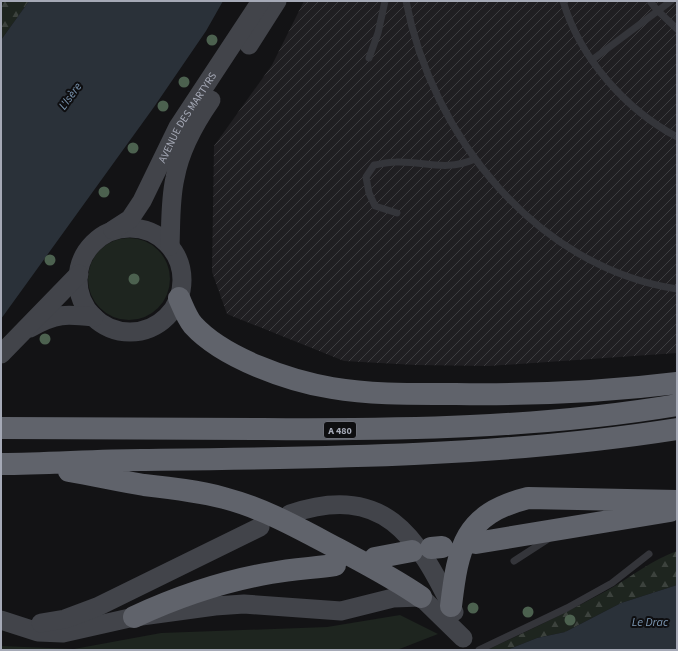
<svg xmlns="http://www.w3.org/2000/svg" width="678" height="651" viewBox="0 0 678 651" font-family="'Source Sans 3',sans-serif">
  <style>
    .industrial { fill: url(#industrial-furrows) }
    .green { fill: #1e251f }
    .forest { fill: url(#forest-firs) }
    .water { fill: #2a3139 }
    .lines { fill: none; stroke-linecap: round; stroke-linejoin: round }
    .service { stroke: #34353a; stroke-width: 7 }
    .secondary { stroke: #42444a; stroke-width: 19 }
    .motorway { stroke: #60636b; stroke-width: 22 }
    .tree { fill: #4c614f }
    .labels { text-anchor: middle; stroke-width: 4; stroke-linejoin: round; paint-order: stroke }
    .shield { fill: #0e0e10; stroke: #787a84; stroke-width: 1 }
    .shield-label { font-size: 10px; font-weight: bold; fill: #a5a9b6 }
    .street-label { font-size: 11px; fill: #a5a9b6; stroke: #0e0e10 }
    .water-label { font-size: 12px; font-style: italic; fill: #7b96b1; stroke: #0e0e10 }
  </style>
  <defs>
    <pattern id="industrial-furrows" width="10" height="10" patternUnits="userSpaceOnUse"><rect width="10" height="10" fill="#201f22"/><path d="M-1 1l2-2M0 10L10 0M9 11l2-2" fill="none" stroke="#3d3d40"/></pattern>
    <pattern id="forest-firs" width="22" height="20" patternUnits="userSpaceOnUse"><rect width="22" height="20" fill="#1e251f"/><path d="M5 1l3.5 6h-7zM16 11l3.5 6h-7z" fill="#3c423d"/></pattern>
  </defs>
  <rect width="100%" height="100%" fill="#131315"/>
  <path class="industrial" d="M304 1H677V353L489 366 416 365 344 361 227 314 212 272 214 146 272 65Z"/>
  <path class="green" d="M88 279a41 41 0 1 1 82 0a41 41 0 1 1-82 0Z
    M400 615 438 634 397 650H1V646L74 649 161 633 327 627Z"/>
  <path class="forest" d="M1 1H29L1 40Z
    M677 551V585L621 603 565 632 537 638 507 650H487C528 631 568 612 608 590 631 577 652 560 677 551Z"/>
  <path class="water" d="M29 1H223L206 31 154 107 1 319V40Z
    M677 585V650H507L537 638 565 632 621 603Z"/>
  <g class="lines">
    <path class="service" d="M406 1C432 136 536 267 677 289
      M563 1C580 58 625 109 677 137
      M650 1 657 10 677 29
      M369 58 378 33 385 1
      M592 60 671 1
      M397 213 375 206 369 193 366 177 374 165C381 164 389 162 396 162 425 161 445 172 475 159
      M514 561 548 539
      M479 650 567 608 612 583 649 554"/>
    <g class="secondary">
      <path d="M249 45 277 1"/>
      <circle cx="130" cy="280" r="52"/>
      <path id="s1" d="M113 230 130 219 142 201 178 127 261 1"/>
      <path d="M170 246C171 223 170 200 175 178 180 150 195 123 211 100"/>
      <path d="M30 328C56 313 66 314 94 317"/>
      <path d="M1 354 79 274"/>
      <path d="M290 514C383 482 417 535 454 612"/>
      <path d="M1 620 38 632 63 633 134 617 215 606 244 604 341 611 393 598 421 597 463 638"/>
      <path d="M41 623 65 619 97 607 260 527"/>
    </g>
    <path class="motorway" d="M179 298C183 307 187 318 193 325 223 358 289 381 332 388 373 395 415 394 456 394 530 395 604 392 677 383
      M1 428C88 428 176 429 263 429 401 430 540 428 677 405
      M1 464C48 464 94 460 141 460 320 458 499 457 677 429
      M69 471C94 475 119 481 144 485 171 488 198 491 224 498 266 509 302 530 340 550 368 565 395 579 421 597
      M476 543 670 511
      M431 548 442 547
      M375 558 412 551
      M451 606C458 547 464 514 528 498L677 501
      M134 617C177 597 224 581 271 573 292 569 314 568 335 565"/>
  </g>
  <g class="tree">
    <circle cx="212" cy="40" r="5.5"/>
    <circle cx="184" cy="82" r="5.5"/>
    <circle cx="163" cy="106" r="5.5"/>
    <circle cx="133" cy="148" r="5.5"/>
    <circle cx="104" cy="192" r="5.5"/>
    <circle cx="50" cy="260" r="5.5"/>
    <circle cx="134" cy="279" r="5.5"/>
    <circle cx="45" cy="339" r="5.5"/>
    <circle cx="473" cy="608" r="5.5"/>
    <circle cx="528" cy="612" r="5.5"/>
    <circle cx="570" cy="620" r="5.5"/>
  </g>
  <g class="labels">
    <rect class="shield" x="324" y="422" width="32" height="16" rx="3"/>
    <g class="shield-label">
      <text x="340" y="434">A 480</text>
    </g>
    <g class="street-label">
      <text dy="4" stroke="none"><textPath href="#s1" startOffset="137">AVENUE DES MARTYRS</textPath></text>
    </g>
    <g class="water-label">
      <text transform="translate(70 96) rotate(-54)" y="4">L'Isère</text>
      <text x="650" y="626">Le Drac</text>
    </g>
  </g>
  <rect width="678" height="651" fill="none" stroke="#a5a9b6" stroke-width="4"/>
</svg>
